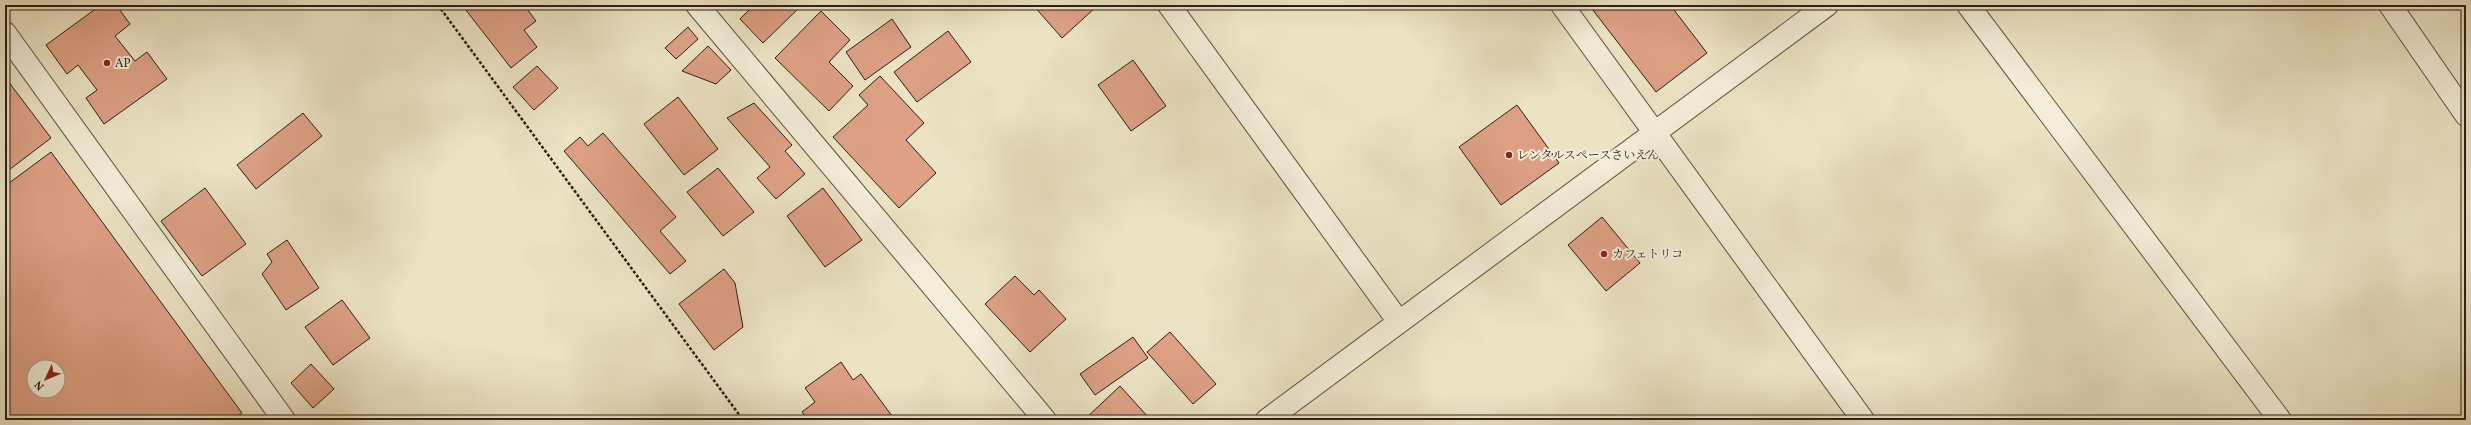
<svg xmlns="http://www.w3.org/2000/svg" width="2471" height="425" viewBox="0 0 2471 425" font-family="Vollkorn,'Noto Serif JP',serif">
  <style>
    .building { fill: #dda085; stroke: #2b1e14; fill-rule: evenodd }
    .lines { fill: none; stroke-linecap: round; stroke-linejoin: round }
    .street-casing { stroke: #5b4f40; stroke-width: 24 }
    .path { stroke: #2b1e14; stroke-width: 2.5; stroke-dasharray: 3 2; stroke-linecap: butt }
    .street { stroke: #f3edd9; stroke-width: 22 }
    .poi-dot { fill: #8f2418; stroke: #f3edd9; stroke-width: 1.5 }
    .labels { text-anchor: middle; stroke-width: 4; stroke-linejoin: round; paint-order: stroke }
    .poi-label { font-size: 12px; fill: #2b1e14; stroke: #f3edd9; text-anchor: start }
  </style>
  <rect width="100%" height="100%" fill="#ece3c4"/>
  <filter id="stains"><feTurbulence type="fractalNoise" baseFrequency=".005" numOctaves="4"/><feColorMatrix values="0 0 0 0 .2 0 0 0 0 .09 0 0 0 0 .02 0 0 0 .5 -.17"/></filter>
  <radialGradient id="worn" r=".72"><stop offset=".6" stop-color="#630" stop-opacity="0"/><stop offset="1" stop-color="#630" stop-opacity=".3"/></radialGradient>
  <path class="building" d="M101 5H116L130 24 115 36 135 61 147 52 167 79 104 124 86 98 97 90 78 65 67 74 46 45Z
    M462 5H524L536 21 524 30 537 47 511 68Z
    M754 5H802L763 43 740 19Z
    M1033 5H1095L1096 7 1062 38Z
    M1589 5H1673L1671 6 1707 53 1656 92Z
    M821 11 850 40 829 62 853 86 829 111 775 58Z
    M892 19 911 47 865 80 846 52Z
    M688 27 698 39 676 59 665 48Z
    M948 31 971 62 917 102 894 72Z
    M708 46 731 70 716 84 682 71Z
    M1133 60 1166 106 1131 131 1098 85Z
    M537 66 558 88 534 110 513 87Z
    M880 76 924 123 906 140 936 173 899 208 833 137 868 105 859 95Z
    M5 77 51 138 5 173Z
    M678 97 718 149 684 175 644 124Z
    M754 103 792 145 785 151 805 174 776 199 757 178 770 167 727 118Z
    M1517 105 1559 163 1501 205 1459 147Z
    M303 113 322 136 256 189 237 165Z
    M603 133 676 217 660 231 686 261 670 274 564 151 580 137 588 146Z
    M51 152 242 413 232 420H5V186ZM34 367H58V391H34Z
    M718 168 754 212 723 236 687 192Z
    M205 188 246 244 202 276 161 221Z
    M823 188 862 240 825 267 787 216Z
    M1602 217 1640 263 1606 291 1568 245Z
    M287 240 319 288 286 310 262 274 272 262 267 254Z
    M724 269 735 283 743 327 714 350 679 304Z
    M1015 276 1034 295 1039 290 1066 319 1030 352 985 304Z
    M342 300 370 338 333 365 305 327Z
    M1170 332 1216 384 1193 404 1147 352Z
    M1133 337 1148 358 1095 395 1080 374Z
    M841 362 853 380 861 374 895 420H808L802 412 815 402 805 388Z
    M311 364 334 389 313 408 291 383Z
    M1120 386 1149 418 1146 420H1084Z"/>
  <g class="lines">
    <g class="street-casing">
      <path id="street" d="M697 5 1045 420
        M1169 5 1399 322
        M1562 5 1863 420
        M1968 5 2280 420
        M2390 5 2466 115
        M5 33 284 420
        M1267 420 1827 5"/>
    </g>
    <path class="path" d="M438 5 743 420"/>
    <use href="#street" class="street"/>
  </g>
  <g class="poi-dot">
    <circle cx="107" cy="63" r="4"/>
    <circle cx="1509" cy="155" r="4"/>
    <circle cx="1604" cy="254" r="4"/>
  </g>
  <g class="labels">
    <g class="poi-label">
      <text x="115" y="67">AP</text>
      <text x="1517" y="159">レンタルスペースさいえん</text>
      <text x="1612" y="258">カフェトリコ</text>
    </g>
  </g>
  <rect width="2471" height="425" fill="none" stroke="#ece3c4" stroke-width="20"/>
  <rect x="6" y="6" width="2459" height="413" fill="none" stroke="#2b1e14" stroke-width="2"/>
  <rect x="10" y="10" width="2451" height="405" fill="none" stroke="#2b1e14"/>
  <g transform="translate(46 379) rotate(226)"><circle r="19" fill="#f3edd9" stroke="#a39a8a"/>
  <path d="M0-3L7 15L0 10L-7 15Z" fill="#8f2418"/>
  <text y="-6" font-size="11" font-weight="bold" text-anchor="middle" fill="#2b1e14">N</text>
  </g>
  <rect width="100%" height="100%" filter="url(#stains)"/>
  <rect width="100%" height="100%" fill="url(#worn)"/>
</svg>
